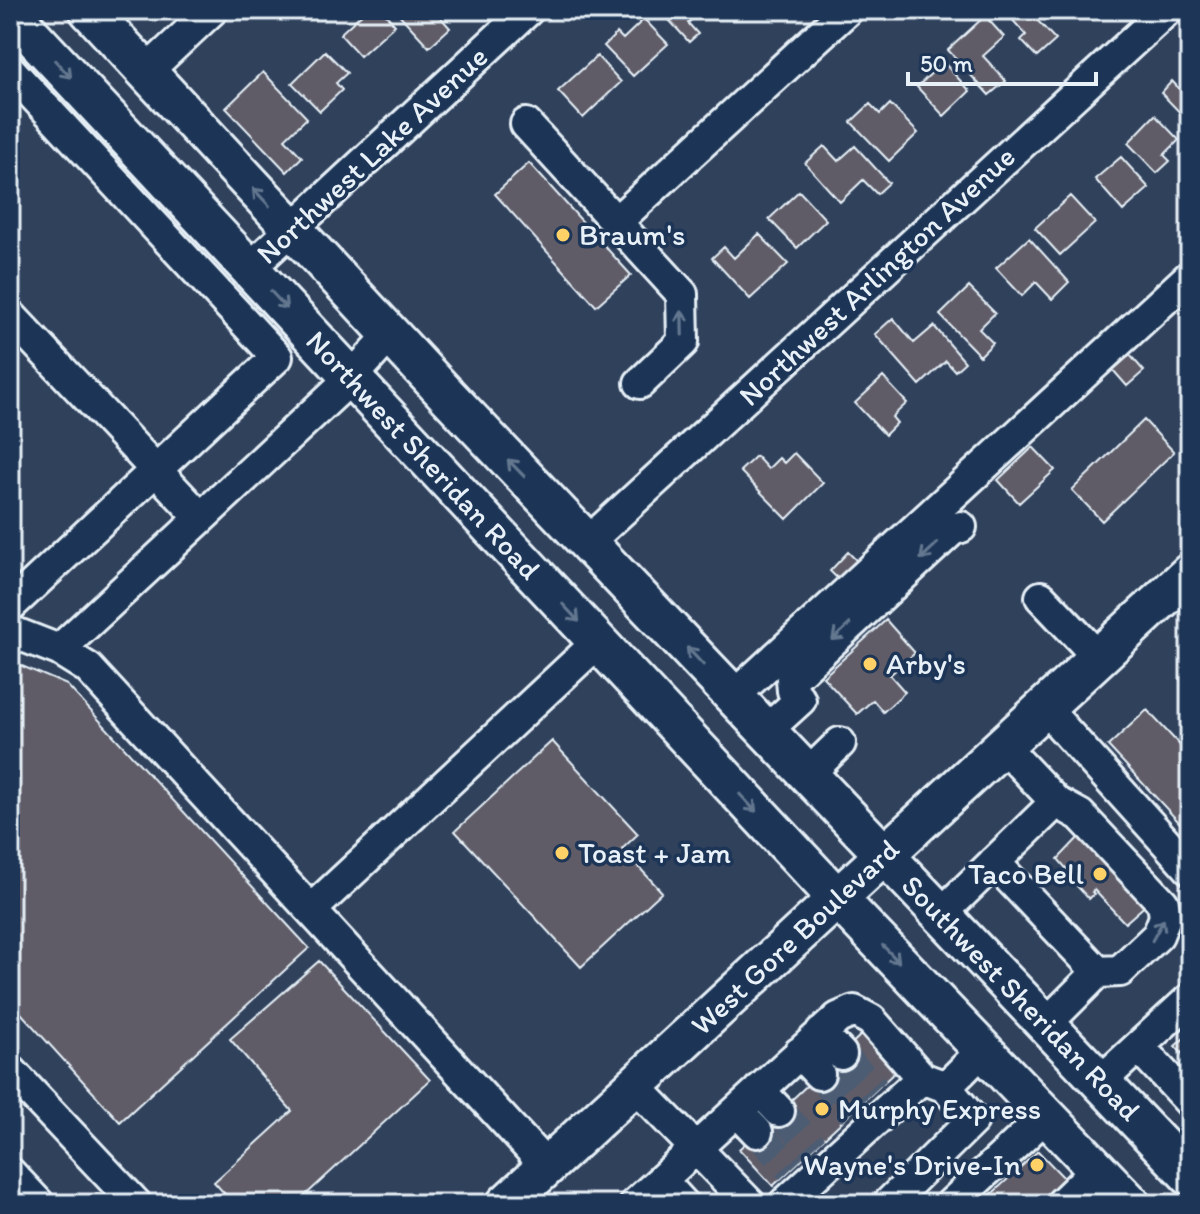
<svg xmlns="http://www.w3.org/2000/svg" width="1200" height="1214" viewBox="0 0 1200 1214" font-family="Itim,sans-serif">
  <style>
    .building { fill: #5e5c68; stroke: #e8f1f8; stroke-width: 2 }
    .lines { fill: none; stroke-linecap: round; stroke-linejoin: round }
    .minor-tunnel { stroke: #4c5b73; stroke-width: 30; stroke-dasharray: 30 15; stroke-linecap: butt }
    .minor-casing { stroke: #e8f1f8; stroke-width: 36 }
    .major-casing { stroke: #e8f1f8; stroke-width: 44 }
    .minor { stroke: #1d3557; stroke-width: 30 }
    .major { stroke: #1d3557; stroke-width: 38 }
    .oneway { stroke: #64778f }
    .poi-dot { fill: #ffd166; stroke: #1d3557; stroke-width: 3 }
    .labels { text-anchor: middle; stroke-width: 7; stroke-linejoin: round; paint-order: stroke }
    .street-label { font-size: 30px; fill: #e8f1f8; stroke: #1d3557 }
    .poi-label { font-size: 30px; fill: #e8f1f8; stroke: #1d3557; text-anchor: start }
  </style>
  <rect width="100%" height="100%" fill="#30415c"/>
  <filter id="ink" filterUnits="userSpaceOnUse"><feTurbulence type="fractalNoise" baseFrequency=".0125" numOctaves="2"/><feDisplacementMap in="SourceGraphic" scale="16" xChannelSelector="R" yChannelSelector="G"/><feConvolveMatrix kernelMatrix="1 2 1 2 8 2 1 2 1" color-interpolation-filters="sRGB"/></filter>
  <g filter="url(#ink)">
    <path class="building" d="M366 10H382L395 25 360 56 340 34Z
      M395 10H434L450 28 429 47Z
      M660 10H702L688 23 698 34 689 42Z
      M1017 10H1044L1035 18 1056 40 1037 57 1021 40 1026 35 1010 17Z
      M985 16 1004 37 983 56 1006 81 989 95 948 50Z
      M644 19 668 44 633 76 604 46 617 33 623 39Z
      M325 51 347 73 336 83 342 90 320 111 292 83Z
      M597 56 621 82 583 118 558 91Z
      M943 62 970 91 944 116 917 87Z
      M263 72 307 118 285 139 302 157 287 172 226 108Z
      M1172 81 1183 93 1190 86V123L1161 93Z
      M870 104 880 114 890 104 918 133 889 161 851 122Z
      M1155 115 1179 140 1164 155 1170 161 1157 173 1128 143Z
      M824 146 838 161 855 146 889 183 877 194 863 180 840 202 805 163Z
      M1121 157 1149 188 1123 211 1095 179Z
      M529 163 631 275 596 306 495 194Z
      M799 191 826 220 797 248 769 219Z
      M1070 196 1095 223 1060 255 1035 228Z
      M759 234 788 264 750 299 712 258 724 247 734 258Z
      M1029 238 1069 282 1052 299 1036 282 1022 296 996 268Z
      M969 287 995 313 979 329 993 343 980 356 940 315Z
      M893 318 914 343 934 326 965 362 955 371 946 361 920 385 875 334Z
      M1130 355 1144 371 1127 386 1113 370Z
      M883 377 907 403 892 417 897 423 885 435 855 403Z
      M1144 420 1174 452 1102 521 1072 490Z
      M1033 447 1055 470 1019 503 998 480Z
      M794 453 823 483 787 519 740 471 756 456 768 469 779 458 784 463Z
      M848 552 861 565 842 583 830 571Z
      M886 620 915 653 890 675 905 692 883 712 873 700 857 714 823 677Z
      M10 661 67 685 309 948 120 1122 10 1001Z
      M1147 710 1190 756V834L1108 746Z
      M552 741 638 834 622 849 662 892 581 967 455 831Z
      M1080 836 1148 903 1125 923 1094 890 1092 892 1094 894 1089 899 1075 884 1078 882 1058 859Z
      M319 961 430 1080 296 1204H234L214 1182 292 1111 230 1039Z
      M1190 1033V1062L1175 1046Z
      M861 1035 895 1072 773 1186 739 1149Z
      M1038 1151 1066 1180 1040 1204H981Z"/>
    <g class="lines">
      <path class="minor-tunnel" d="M841 1054 875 1091
        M819 1074 853 1112
        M779 1111 814 1148
        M757 1132 791 1169"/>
      <g class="minor-casing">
        <path id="minor" d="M10 70 277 357 10 606
          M146 72 212 10
          M526 124 682 294 683 342 640 383
          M616 222 847 10
          M250 268 528 10
          M10 315 201 518 59 650 10 631
          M201 518 351 378 390 335
          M588 542 1167 10
          M1041 597 1098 657
          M59 650 88 668 546 1166
          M734 696 1190 276
          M1044 707 1190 869
          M767 730 800 700 793 691 792 679 798 673 952 530 961 527
          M808 774 840 743
          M1056 802 1080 815 1163 903 1165 917 1158 935 1120 971 1098 972
          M994 862 1098 972 1046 1024
          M311 910 598 642
          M941 914 1056 802 1003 746
          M821 1033 841 1054
          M1139 1047 1190 1102
          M799 1053 819 1074
          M10 1070 136 1204
          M1101 1081 1190 999
          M634 1085 750 1204
          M759 1090 779 1111
          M737 1111 757 1132
          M10 1173 39 1204
          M661 1180 683 1204
          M635 1204 838 1018 854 1011 871 1020 922 1078
          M784 1204 922 1078 946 1087 983 1050
          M888 1204 973 1120 946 1087
          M951 1204 1046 1116
          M1061 1204 1097 1169"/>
      </g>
      <g class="major-casing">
        <path id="major" d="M89 10 444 392 1190 1176
          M10 12 837 898 1131 1204
          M506 1204 1190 573"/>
      </g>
      <use href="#minor" class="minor"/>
      <use href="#major" class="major"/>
    </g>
    <defs><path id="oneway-shaft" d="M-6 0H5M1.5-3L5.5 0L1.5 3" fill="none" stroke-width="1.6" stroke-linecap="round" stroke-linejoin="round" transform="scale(2)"/></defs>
    <g class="oneway">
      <use href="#oneway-shaft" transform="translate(63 69) rotate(47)"/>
      <use href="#oneway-shaft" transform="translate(261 197) rotate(-133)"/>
      <use href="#oneway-shaft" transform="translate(279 300) rotate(47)"/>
      <use href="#oneway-shaft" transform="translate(682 323) rotate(-91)"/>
      <use href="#oneway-shaft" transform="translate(516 468) rotate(-134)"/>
      <use href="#oneway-shaft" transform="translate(929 551) rotate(137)"/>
      <use href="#oneway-shaft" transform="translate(571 613) rotate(47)"/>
      <use href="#oneway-shaft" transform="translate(841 632) rotate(137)"/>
      <use href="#oneway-shaft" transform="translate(695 656) rotate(-133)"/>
      <use href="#oneway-shaft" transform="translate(748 803) rotate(47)"/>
      <use href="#oneway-shaft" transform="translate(1158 930) rotate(-61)"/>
      <use href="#oneway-shaft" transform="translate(891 954) rotate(46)"/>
    </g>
  </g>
  <g class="poi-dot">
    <circle cx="563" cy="235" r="8"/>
    <circle cx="870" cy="664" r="8"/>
    <circle cx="562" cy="853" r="8"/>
    <circle cx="1100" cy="874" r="8"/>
    <circle cx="822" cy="1109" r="8"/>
    <circle cx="1037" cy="1165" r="8"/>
  </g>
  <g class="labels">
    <g class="street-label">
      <text transform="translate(372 155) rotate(-43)" y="10">Northwest Lake Avenue</text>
      <text transform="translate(877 276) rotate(-43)" y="10">Northwest Arlington Avenue</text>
      <text transform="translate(423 455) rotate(47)" y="10">Northwest Sheridan Road</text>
      <text transform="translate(795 937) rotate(-43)" y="10">West Gore Boulevard</text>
      <text transform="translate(1021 998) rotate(46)" y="10">Southwest Sheridan Road</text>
    </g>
    <g class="poi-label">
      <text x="579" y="245">Braum's</text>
      <text x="886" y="674">Arby's</text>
      <text x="578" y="863">Toast + Jam</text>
      <text x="1084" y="884" text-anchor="end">Taco Bell</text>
      <text x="838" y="1119">Murphy Express</text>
      <text x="1021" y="1175" text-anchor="end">Wayne's Drive-In</text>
    </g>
  </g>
  <rect width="1200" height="1214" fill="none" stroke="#1d3557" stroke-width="40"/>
  <rect x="20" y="20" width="1160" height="1174" fill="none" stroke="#e8f1f8" stroke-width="3" filter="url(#ink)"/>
  <path d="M908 72v12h188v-12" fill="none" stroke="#e8f1f8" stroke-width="4"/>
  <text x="920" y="72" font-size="24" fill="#e8f1f8" stroke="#1d3557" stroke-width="6" paint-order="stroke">50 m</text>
</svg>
